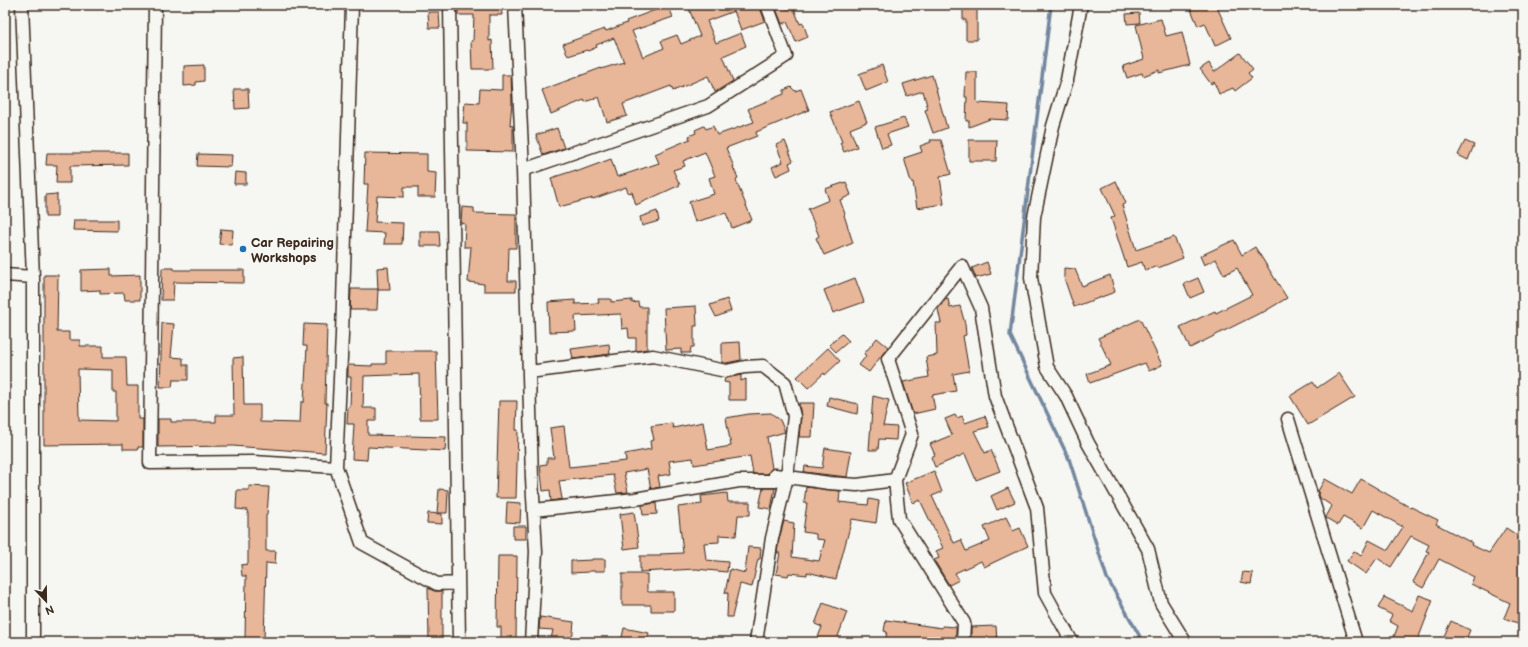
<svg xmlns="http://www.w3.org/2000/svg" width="1528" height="647" viewBox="0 0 1528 647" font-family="'Balsamiq Sans',sans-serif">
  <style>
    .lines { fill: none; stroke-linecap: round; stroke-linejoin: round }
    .stream { stroke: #73879e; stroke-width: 3.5 }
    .building { fill: #e8b699; stroke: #3b2a1e; fill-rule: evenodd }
    .minor-casing { stroke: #3b2a1e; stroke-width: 15 }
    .minor { stroke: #f6f6f2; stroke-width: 12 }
    .poi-dot { fill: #1f6fb2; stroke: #f6f6f2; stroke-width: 1.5 }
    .labels { text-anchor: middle; stroke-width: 3; stroke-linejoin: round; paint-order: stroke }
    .poi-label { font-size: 13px; font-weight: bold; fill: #3b2a1e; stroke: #f6f6f2; text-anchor: start }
  </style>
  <rect width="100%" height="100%" fill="#f6f6f2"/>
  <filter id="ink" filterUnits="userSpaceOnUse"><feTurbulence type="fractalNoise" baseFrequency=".025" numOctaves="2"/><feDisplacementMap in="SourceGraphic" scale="8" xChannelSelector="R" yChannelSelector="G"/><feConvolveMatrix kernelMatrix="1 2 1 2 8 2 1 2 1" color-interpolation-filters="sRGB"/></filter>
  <g filter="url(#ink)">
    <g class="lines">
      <path class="stream" d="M1051 5 1010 335 1069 459 1107 578 1143 642"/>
    </g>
    <path class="building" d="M458 5H501L502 15H489V41L492 40 493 69H472L471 41H473L474 15H458Z
      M656 5H668L673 17 632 31 643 57 664 48 661 41 677 35 681 44 700 36 689 9 699 5H759L765 21 741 30 734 11 707 21 716 43 741 33 746 46 723 56 733 81 715 92 708 76 673 91 671 86 623 104 627 116 607 122 599 97 585 102 584 100 551 114 542 90 601 68V69L624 62 614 38 596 45 597 47 588 51 587 50 568 56 563 44 605 29 606 31 627 23 626 21 658 9Z
      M785 5 787 9 793 6 800 24 803 23 808 37 796 42 787 22 782 24 776 9Z
      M963 5H977V40H966V20H963Z
      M1189 5H1216L1231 38 1215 46 1205 23 1198 26Z
      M428 12H439L440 28H429Z
      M1139 13 1140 23 1127 24 1126 14Z
      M1161 19 1166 36 1182 32 1190 65 1159 73V70L1143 76 1142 73 1127 78 1123 66 1144 59 1136 25Z
      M1240 53 1253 69 1248 73 1252 78 1235 91 1233 88 1219 94 1214 82 1211 84 1200 69 1209 63 1214 72Z
      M204 65V81L196 82V85L184 86V66Z
      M882 65 888 82 866 91 859 74Z
      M966 72H977V101L978 102V103L1009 105 1008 120 990 119 969 127V121H966L967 97H965Z
      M502 75H511L512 102 510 125 513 126V152L467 151V123H463L465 102 479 103 480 89 502 90Z
      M932 75 947 128 933 133 925 110 928 109 923 91 907 96 903 84Z
      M791 87 795 91 801 89 809 110 756 132 757 136 726 148 734 167H733L738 178 736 179 737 183 752 220 732 228 726 213 695 222 689 202 714 194 709 178 715 176 705 152 683 161 685 166 673 170 680 185 636 205 632 192 628 193 626 187 593 199V198L559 207 551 178 576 170V172L611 159 617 177 659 163 655 154 690 139 689 136 696 133 695 130 704 126 706 129 713 126 717 135 754 122 748 109 784 94V90Z
      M234 89H248L249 108 235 109Z
      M859 101 867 122 850 129 857 147 844 152 840 143 842 142 830 112Z
      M904 118 908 127 887 134 891 145 882 148 875 127Z
      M557 128 564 148 543 155 536 135Z
      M930 140H941L951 174 940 177 944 204 917 208 913 182H911L904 158 922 152 920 146 931 142Z
      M969 140H997L996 161H969Z
      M785 141 793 161 789 163 791 169 776 176 772 167 783 162 776 145Z
      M1465 141 1474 145 1468 160 1458 155Z
      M47 153H128V165L70 166V183H56L57 165H46Z
      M365 153 427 154V172L436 173 435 197H418V187H404V197L377 196 375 222 403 223 402 244H384L385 233 365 232 368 184H364Z
      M198 154 232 155 231 167 197 166Z
      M235 172 246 173V184H234Z
      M1116 181 1126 203 1122 205 1136 250 1174 237 1183 258 1158 268 1157 266 1145 271 1142 262 1127 267 1111 218 1115 216 1102 188Z
      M846 182 851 195 840 200 845 214 844 215 853 243 824 255 816 238 819 236 808 209 829 200 825 189Z
      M57 194V217H45V195Z
      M462 207 474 208V213L516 214V248H509L508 281H516V291H484V284L468 282 471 247H464L465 224 461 223Z
      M657 211 659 221 642 226 640 217Z
      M74 220H117V231L73 230Z
      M221 229 233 230 232 245 219 244Z
      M420 231H439L440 246H420Z
      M1234 240 1242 255 1255 247 1287 298 1262 313V312L1190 348 1180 327 1215 311 1216 313 1252 295 1237 268 1224 275 1216 259 1204 265 1200 256Z
      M987 262 991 274 976 278 972 268Z
      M388 267 390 290H378L377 268Z
      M162 268H174V270H244V283L174 282 173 300H161Z
      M1064 268 1075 269 1082 286 1110 275 1115 292 1074 307 1064 278Z
      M111 269V276L140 275V300H125L124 293 100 294V290L81 291V270Z
      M44 275H58L57 332H69V340H80V346H103V357H126L127 386H138V419H143V447H138V449H123V444L44 445ZM78 369 113 370V392H116V421L79 420Z
      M855 278 864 302 833 313 824 290Z
      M1198 278 1204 292 1190 298 1184 284Z
      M351 289H378L377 310H350Z
      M598 299H611V302L632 300V303L638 302 639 307H647V349L636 351V338H629L628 328 622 329 621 314 575 316 576 331 549 332 548 302 575 300V304L599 303Z
      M727 299 731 311 716 317 710 305Z
      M948 299 950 308 960 306 965 324 966 335 963 336 969 371 953 374 956 391 932 395 935 409 913 414 903 382 929 377 926 357 937 355 936 323H941L938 309 945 300Z
      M696 306 697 326H694V347H691L690 353H681V349L666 350 664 308Z
      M1140 319 1162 365 1149 371 1145 363 1090 383 1087 374 1111 365 1098 338Z
      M162 323 174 324 171 357 183 358V365H188V380H173L172 387H160Z
      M304 324 327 325 325 403H327L325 453 233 446 158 447V419H171V422H216V415H234L233 358 243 357 244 405H260V422L300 423 301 402H304L307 346H303Z
      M842 334 849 341 836 352 829 345Z
      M877 338 888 347 869 372 859 365 866 356 864 354Z
      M740 342 741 360 726 363H722V343Z
      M609 344 610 354 573 359 571 349Z
      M828 348 840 361 825 375 824 373 808 388 797 377Z
      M386 351H436L438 419H420L419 374 364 376 363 408H376V421H368V435L446 437 445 451 368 447 367 460 352 459 354 424H347L348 407H350L351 377H348V365L372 366V364H386Z
      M1339 373 1355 397 1308 425 1290 396 1313 382 1317 388Z
      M741 375V381L746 379V400H729V383L724 382 725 378Z
      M873 396 889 400 883 426 897 427 896 440 879 439 878 450H869Z
      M829 397 858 404 857 414 827 406Z
      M499 401H517L516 430H518L516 498H496Z
      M799 403H814L812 437H799L801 417Z
      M771 413 780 420 785 432 767 437 772 468 768 474H753L750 456 694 465 693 458 669 461 671 474 658 476 660 487 651 489 647 469 624 473 628 492 617 493 613 475 559 481 562 499 551 501 550 490 543 491 540 465 547 464V458H554L550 428 564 426 569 467 626 461 625 454 651 449 650 441 654 440 651 426 672 423 673 428 703 422 708 450 731 446 726 418 749 414Z
      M955 415 957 418 962 416 965 423 985 416 989 427 974 431 985 453 991 450 1000 471 976 480 965 454 935 467 931 457 935 455 930 444 952 435 945 419Z
      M825 448 851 452 847 477 804 472 805 466 822 468Z
      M934 471 942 492 932 496 954 543 961 540 966 551 990 541 984 527 1006 517 1013 531 1020 528 1028 546 984 567 981 561 955 573 959 580 949 585 934 560 939 558 936 551 943 548 920 500 913 503 905 483Z
      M1325 479 1352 494 1361 479 1411 508V507L1438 520 1436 524 1472 543 1471 545 1489 553 1506 528 1523 539V617L1520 624 1504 618 1510 603 1471 584 1474 577 1439 559 1423 588 1413 582 1429 552 1426 551 1429 545 1411 536 1391 567 1377 558 1366 574 1347 561 1354 551 1361 556 1369 540 1388 550 1403 527 1373 510 1363 528 1343 517 1338 525 1326 518V517L1332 506 1320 498 1318 491Z
      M249 486 269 487 267 515H266V551H276L275 564 266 563 264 642H245L246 576H242L241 565 248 564V514L247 510 236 509 237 490H249Z
      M806 487 840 491 839 502 868 505 869 499 879 501 876 523 852 519 836 579 807 572V575L789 573 788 576 776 574 780 553H777L779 539 784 521 794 523 792 557 819 561 825 540 816 539V534L803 532 807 503H804Z
      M763 488H775L771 509 759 507Z
      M1008 488 1015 502 997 510 991 496Z
      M439 489 448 490 447 513H437Z
      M727 493 728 502H750V515H738L736 536 719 535V542L704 543 706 560 728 562 727 572 696 569 640 572V556H660V554L683 553 678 507 702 504 701 496Z
      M507 502 521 503 520 523 506 522Z
      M656 503 657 514 643 515 642 505Z
      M634 512 639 547 624 549 620 514Z
      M428 513 442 514V524L427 523Z
      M513 526H526V539H513Z
      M748 547 761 548 760 559H758L752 587 740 584 732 617H727L728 593H725L730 569 745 573Z
      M498 556H517L516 642H501V627H497Z
      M592 559H605V571H589V572L571 573V561L592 560Z
      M1243 572 1253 573 1251 584 1241 582Z
      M622 574H647V591L649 592H674V611H651V605H622Z
      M428 588 434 591H442V642H429Z
      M1419 595 1433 600 1417 642H1392L1398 626 1389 621 1392 615 1378 608 1384 597 1413 611Z
      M823 603 847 612 836 642H816L822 627 815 624Z
      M540 617 574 622 572 641 551 639 553 630 539 629Z
      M886 620 942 628V626L956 627V642H885L887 632 884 631Z
      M1451 621 1470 630 1465 642H1458L1444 636Z
      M996 626 997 642H971V627Z
      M624 628 649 633 647 642H621Z"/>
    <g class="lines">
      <g class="minor-casing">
        <path id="minor" d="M22 5 33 277V642
          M155 5 150 463 253 462 336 467
          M352 5 342 335 336 467 362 543 437 584 458 583
          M450 5 459 642
          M515 5 523 170 532 478 536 552 531 642
          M1081 5 1067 80 1053 126 1034 217 1031 278 1047 367 1066 396 1088 443 1148 549 1161 603 1185 642
          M523 170 708 106 786 56 767 5
          M5 275 33 277
          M529 372 653 356 726 371 745 367 763 366 785 383 794 416 787 477 772 538 756 642
          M1288 419 1356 642
          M534 510 635 499 739 481H776L775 475 829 483 857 485 895 480
          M963 642 964 623 899 519 895 480 912 434 888 359 962 266 981 308 995 396 1037 508 1045 593 1072 642"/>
      </g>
      <use href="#minor" class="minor"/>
    </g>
  </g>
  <circle class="poi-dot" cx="243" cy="249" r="4"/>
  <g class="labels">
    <g class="poi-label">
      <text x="251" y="247">Car Repairing<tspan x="251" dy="15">Workshops</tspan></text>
    </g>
  </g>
  <rect width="1528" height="647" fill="none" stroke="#f6f6f2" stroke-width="20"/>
  <rect x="10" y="10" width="1508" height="627" fill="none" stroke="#3b2a1e" stroke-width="1.5" filter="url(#ink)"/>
  <g transform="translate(46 601) rotate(158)" stroke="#f6f6f2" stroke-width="3" paint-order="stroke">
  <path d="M0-3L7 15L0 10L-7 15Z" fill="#3b2a1e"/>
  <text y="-6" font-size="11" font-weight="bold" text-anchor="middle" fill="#3b2a1e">N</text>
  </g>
</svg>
